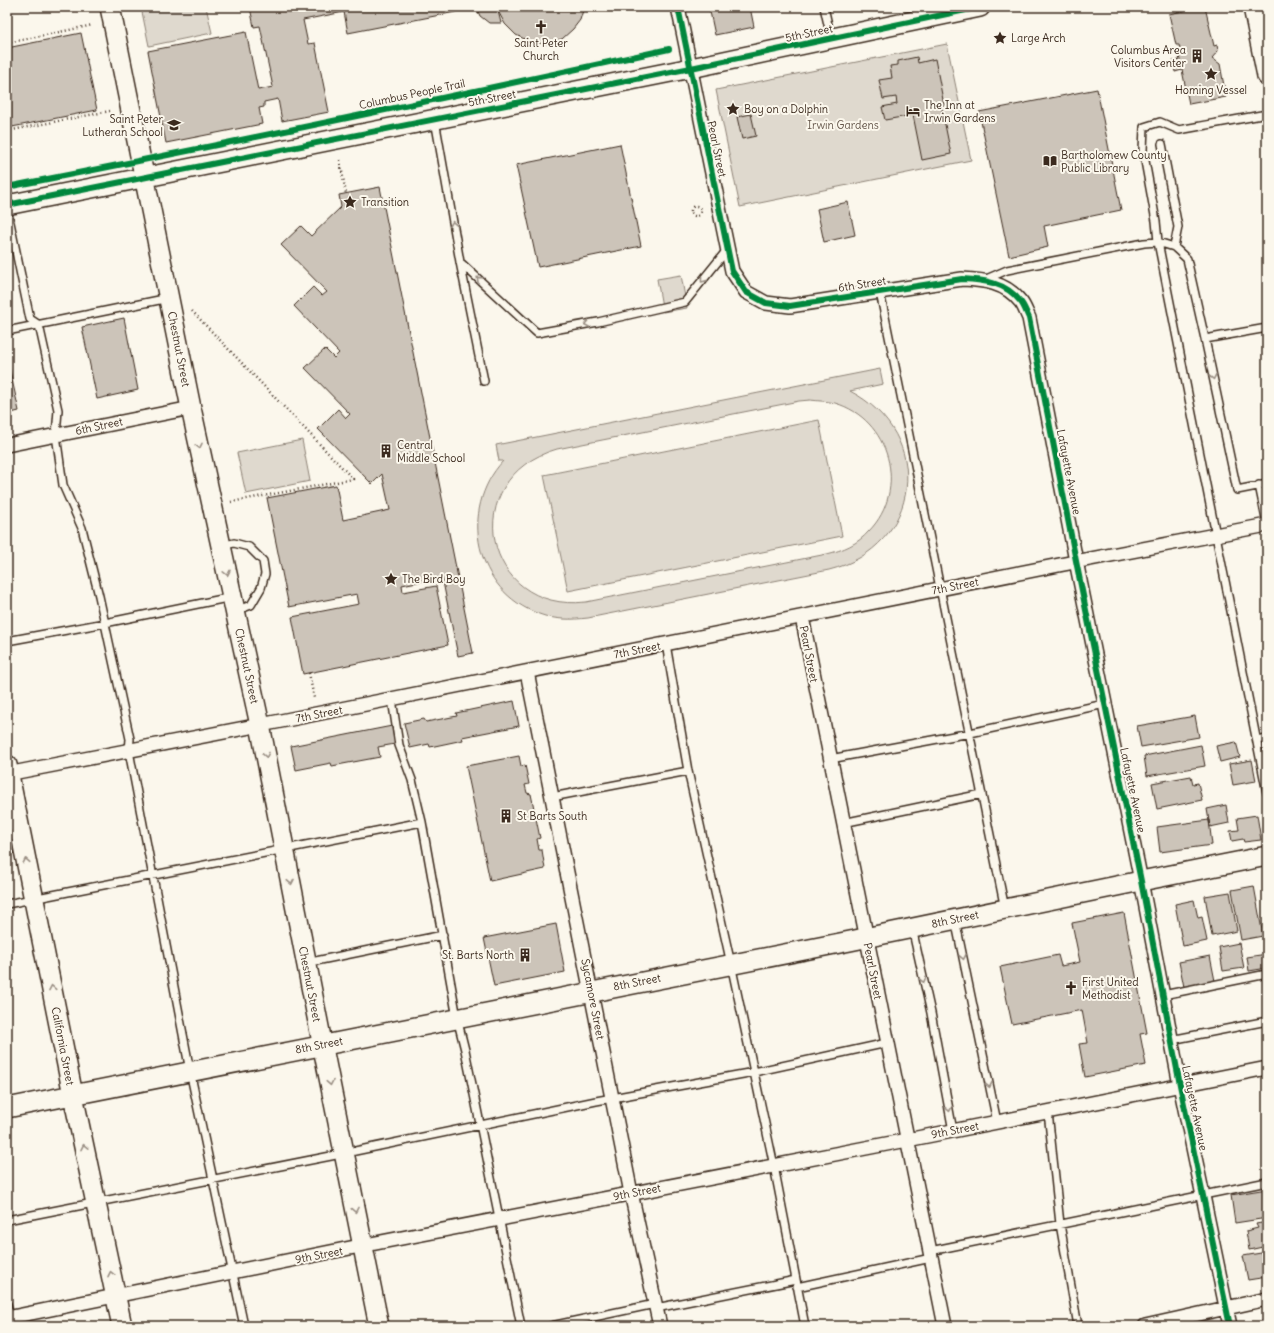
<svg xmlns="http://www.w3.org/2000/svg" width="1274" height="1333" viewBox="0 0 1274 1333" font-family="Delius,sans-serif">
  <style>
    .green { fill: #dfd9ce; stroke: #8d8276; fill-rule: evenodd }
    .building { fill: #ccc4b9; stroke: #3b2a1e }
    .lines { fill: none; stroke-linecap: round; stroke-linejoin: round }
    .lane-casing { stroke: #3b2a1e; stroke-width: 10 }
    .street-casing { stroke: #3b2a1e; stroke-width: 16 }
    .secondary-casing { stroke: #3b2a1e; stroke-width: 22 }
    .path { stroke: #3b2a1e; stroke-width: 2.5; stroke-dasharray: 1 3; stroke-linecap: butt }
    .lane { stroke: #fbf7ec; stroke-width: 7 }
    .street { stroke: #fbf7ec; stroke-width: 13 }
    .secondary { stroke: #fbf7ec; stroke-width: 19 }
    .cycleway-casing { stroke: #fbf7ec; stroke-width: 8 }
    .cycleway { stroke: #00873e; stroke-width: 6 }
    .oneway { stroke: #9b9085 }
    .labels { text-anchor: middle; stroke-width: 4; stroke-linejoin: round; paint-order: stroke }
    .street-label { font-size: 11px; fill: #3b2a1e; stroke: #fbf7ec }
    .poi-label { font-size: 11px; fill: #3b2a1e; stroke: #fbf7ec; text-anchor: start }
    .park-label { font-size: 11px; fill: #64564a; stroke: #fbf7ec }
  </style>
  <rect width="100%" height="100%" fill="#fbf7ec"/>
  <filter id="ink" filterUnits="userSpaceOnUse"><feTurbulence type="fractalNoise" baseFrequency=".025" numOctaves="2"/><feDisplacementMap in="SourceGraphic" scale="8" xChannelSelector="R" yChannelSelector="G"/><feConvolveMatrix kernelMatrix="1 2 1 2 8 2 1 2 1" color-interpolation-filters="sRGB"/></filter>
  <g filter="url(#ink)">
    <path class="green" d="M141 7H206L212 33 149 46Z
      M947 44 971 160 740 207 716 90Z
      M681 275 687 308 663 312 657 279Z
      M880 369 883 384 850 391C935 435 922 547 829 570L588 618C571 620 555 620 539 614 475 591 458 510 503 461H499L496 445ZM810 400C818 401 827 401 835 403 890 419 909 490 869 531 858 544 843 550 827 554L586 602C483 614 456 478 557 449L799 401Z
      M819 420 842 536 568 591 544 475Z
      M302 440 310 481 246 494 237 453Z"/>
    <path class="building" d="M250 7H476V8L348 33 344 12 303 20 308 44 315 43 329 112 282 121 278 99 264 102V107L259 108 262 124 166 143 148 51 246 32 258 90 273 87 260 26 254 27Z
      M476 7H584L580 20 573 29 562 39 546 44 531 42 516 35 505 24 498 11 501 23H489L480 16Z
      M709 7H750L754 27 715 35Z
      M1202 7H1205L1214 46 1217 45 1218 51 1212 58 1220 64 1226 97 1189 104 1182 70 1175 72 1173 61 1180 60 1178 53H1181L1179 45H1176L1169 14Z
      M81 33 97 110 7 128V48Z
      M917 57 918 63 935 59 944 105H941L951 154 922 160 913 115 885 120 882 107 897 104 896 97 883 99 879 80 892 78 890 66 898 65V61Z
      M1097 89 1121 210 1044 226 1048 247 1009 256 979 112Z
      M751 114 756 136 742 139 737 117Z
      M620 144 641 246 538 267 516 165Z
      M380 187 473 653 458 656 442 577 402 585 403 592 436 586 448 645 303 674 292 617 359 604 357 594 289 607 267 498 336 485 343 520 390 510 382 474 372 484 318 429 338 409 346 418 350 414 305 368 325 349 334 358 339 353 294 306 313 287 322 296 327 292 281 245 301 226 311 236 341 207 339 195Z
      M848 202 855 235 824 242 817 209Z
      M124 318 138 390 97 399 82 327Z
      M7 357 19 411 7 414Z
      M514 701 519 726 462 737 463 740 430 747 429 744 410 748 404 723 424 719 426 722 457 716 456 713Z
      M1195 716 1199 737 1141 747 1137 726Z
      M392 726 395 744 378 747 380 757 332 766 331 763 296 770 291 746Z
      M1236 742 1240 757 1220 762 1216 746Z
      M1201 745 1205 766 1147 776 1144 756Z
      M519 756 521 766 525 765 529 784 525 785 527 793 531 794 540 838 537 839 539 850H542L545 869 490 881 466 766Z
      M1252 760 1256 781 1233 785 1229 764Z
      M1191 776 1193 784 1198 783 1202 800 1157 809 1152 783Z
      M1226 805 1229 823 1210 827 1207 809Z
      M1257 815 1261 840 1244 842 1243 839 1232 841 1230 831 1239 830 1237 818Z
      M1209 820 1212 845 1160 852 1157 827Z
      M1254 886 1263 936 1241 940 1232 890Z
      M1230 892 1237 931 1212 936 1205 896Z
      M1194 900 1198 918 1202 917 1207 941 1183 946 1175 904Z
      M1124 913 1147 1033 1140 1034 1146 1065 1085 1077 1079 1044 1088 1043 1082 1010 1012 1024 1000 967 1058 955 1061 966 1080 962 1072 923Z
      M556 924 565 972 494 986 484 938Z
      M1239 943 1244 968 1223 971 1219 947Z
      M1267 954V968L1249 971 1247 957Z
      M1210 956 1215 981 1184 987 1179 962Z
      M1267 1189V1218L1235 1223 1231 1195Z
      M1267 1222V1246L1249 1250 1246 1231 1258 1228 1256 1224Z
      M1267 1252V1277L1248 1280 1243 1256Z"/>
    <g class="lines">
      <g class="lane-casing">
        <path id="lane" d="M824 7 831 38
          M1267 114 1179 130 1160 122 1144 127 1143 150 1156 221 1158 242 1267 793
          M435 120 460 262 484 381
          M1162 144 1178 227 1174 247
          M7 208 30 319 39 325 58 410 56 435 63 485 82 528 99 596 130 739 129 751 190 1071 244 1326
          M460 262 537 333 598 322 685 302 727 250
          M984 280 1007 270 1144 243 1158 242 1174 247 1187 259 1205 339 1267 328
          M880 292 1005 909
          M7 331 169 298
          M1205 339 1237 490 1267 484
          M1259 485 1267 524
          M221 546 234 543 249 547 263 561 265 574 261 588 251 605 235 611
          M7 641 105 623 232 597
          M666 644 688 771 731 964 774 1166 805 1326
          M392 699 399 745 412 780 422 822 457 1018 465 1050 521 1326
          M1257 740 1267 738
          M830 759 970 733 1105 704
          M552 797 688 771
          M843 823 982 794
          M7 904 422 822
          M955 919 997 1122
          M912 928 931 1013 953 1131
          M306 963 443 935
          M1163 995 1267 974
          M1171 1040 1267 1021
          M1048 1112 1060 1224 1078 1326
          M7 1220 331 1156 596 1101 754 1072 887 1043
          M930 1251 1267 1182
          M797 1287 931 1258
          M7 1304 12 1326
          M656 1308 796 1280
          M551 1326 655 1304"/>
      </g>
      <g class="street-casing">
        <path id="street" d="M678 7 732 271 746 292 766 303 790 306 962 279C984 280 1005 282 1020 301 1024 305 1026 312 1029 318L1076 561 1141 881 1180 1085 1230 1326
          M7 445 191 408
          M802 617 945 1326
          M527 672 631 1193 660 1326
          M7 774 276 722 1059 565 1267 525
          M7 1318 350 1248 907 1140 1267 1068
          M1145 1326 1267 1299"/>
      </g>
      <g class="secondary-casing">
        <path id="secondary" d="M110 7 191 408 260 725 326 1063 379 1326
          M1253 7 1267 76
          M7 205 691 68 980 7
          M7 765 73 1095 122 1326
          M7 1108 850 941 1141 881 1267 856"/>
      </g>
      <path class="path" d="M7 43 93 25
        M7 131 110 111
        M340 160 346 194
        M691 211a5 5 0 1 1 10 0a5 5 0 1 1-10 0Z
        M192 311 353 479 231 502
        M309 673 314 698"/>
      <use href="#lane" class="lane"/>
      <use href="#street" class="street"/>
      <use href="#secondary" class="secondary"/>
      <g class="cycleway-casing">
        <path id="cycleway" d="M678 7 732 271 746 292 766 303 790 306 962 279C984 280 1005 282 1020 301 1024 305 1026 312 1029 318L1076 561 1141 881 1180 1085 1230 1326
          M7 187C228 144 449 97 669 49
          M7 205 691 68 980 7"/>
      </g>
      <use href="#cycleway" class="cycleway"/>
    </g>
    <defs><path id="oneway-chevron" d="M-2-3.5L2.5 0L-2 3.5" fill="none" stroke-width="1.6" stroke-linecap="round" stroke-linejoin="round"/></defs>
    <g class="oneway">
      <use href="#oneway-chevron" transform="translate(453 224) rotate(-100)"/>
      <use href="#oneway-chevron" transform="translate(479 279) rotate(-138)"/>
      <use href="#oneway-chevron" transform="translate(703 280) rotate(129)"/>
      <use href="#oneway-chevron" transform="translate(587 324) rotate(170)"/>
      <use href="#oneway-chevron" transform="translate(1213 377) rotate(78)"/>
      <use href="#oneway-chevron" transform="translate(199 446) rotate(78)"/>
      <use href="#oneway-chevron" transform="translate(227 573) rotate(78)"/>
      <use href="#oneway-chevron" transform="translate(266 755) rotate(79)"/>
      <use href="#oneway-chevron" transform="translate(26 861) rotate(-101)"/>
      <use href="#oneway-chevron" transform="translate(291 882) rotate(79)"/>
      <use href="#oneway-chevron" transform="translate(963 957) rotate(79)"/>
      <use href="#oneway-chevron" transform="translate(923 980) rotate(77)"/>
      <use href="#oneway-chevron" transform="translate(52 988) rotate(-101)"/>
      <use href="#oneway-chevron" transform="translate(330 1083) rotate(79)"/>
      <use href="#oneway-chevron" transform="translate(989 1085) rotate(78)"/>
      <use href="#oneway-chevron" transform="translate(949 1109) rotate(79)"/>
      <use href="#oneway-chevron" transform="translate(84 1147) rotate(-102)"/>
      <use href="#oneway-chevron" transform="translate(355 1210) rotate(79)"/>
      <use href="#oneway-chevron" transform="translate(111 1274) rotate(-102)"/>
    </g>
  </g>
  <defs>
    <g id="church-bare" transform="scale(1.08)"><path d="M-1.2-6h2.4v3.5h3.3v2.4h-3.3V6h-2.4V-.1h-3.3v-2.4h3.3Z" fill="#3b2a1e" stroke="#fbf7ec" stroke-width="2.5" paint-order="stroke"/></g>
    <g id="sight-bare" transform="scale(1.08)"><path d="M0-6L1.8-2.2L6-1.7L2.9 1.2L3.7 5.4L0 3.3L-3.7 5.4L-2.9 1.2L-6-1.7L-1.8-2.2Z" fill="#3b2a1e" stroke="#fbf7ec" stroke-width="2.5" paint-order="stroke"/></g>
    <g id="building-bare" transform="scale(1.08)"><path d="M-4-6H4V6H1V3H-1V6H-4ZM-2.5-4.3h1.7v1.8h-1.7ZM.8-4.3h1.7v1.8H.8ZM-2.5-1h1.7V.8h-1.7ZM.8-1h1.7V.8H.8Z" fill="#3b2a1e" stroke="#fbf7ec" stroke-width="2.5" paint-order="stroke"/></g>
    <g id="hotel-bare" transform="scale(1.08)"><path d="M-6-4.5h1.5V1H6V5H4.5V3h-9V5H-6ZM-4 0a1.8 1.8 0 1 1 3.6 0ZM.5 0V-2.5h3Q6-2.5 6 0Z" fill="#3b2a1e" stroke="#fbf7ec" stroke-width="2.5" paint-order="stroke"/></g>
    <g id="school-bare" transform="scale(1.08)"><path d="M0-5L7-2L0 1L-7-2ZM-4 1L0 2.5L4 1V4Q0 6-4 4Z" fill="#3b2a1e" stroke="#fbf7ec" stroke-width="2.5" paint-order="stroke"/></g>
    <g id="library-bare" transform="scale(1.08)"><path d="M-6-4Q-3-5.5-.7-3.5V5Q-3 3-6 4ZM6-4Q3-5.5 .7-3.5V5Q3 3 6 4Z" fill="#3b2a1e" stroke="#fbf7ec" stroke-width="2.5" paint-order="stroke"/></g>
  </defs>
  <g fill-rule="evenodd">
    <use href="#church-bare" x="541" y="27"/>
    <use href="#sight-bare" x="1000" y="38"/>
    <use href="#building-bare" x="1197" y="56"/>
    <use href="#sight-bare" x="1211" y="74"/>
    <use href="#sight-bare" x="733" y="109"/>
    <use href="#hotel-bare" x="913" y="111"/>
    <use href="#school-bare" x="174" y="125"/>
    <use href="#library-bare" x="1050" y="161"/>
    <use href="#sight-bare" x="350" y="202"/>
    <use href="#building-bare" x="386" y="451"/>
    <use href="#sight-bare" x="391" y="579"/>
    <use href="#building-bare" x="506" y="816"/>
    <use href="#building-bare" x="525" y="955"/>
    <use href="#church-bare" x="1071" y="988"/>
  </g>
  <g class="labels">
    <g class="street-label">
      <text transform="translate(809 33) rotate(-12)" y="4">5th Street</text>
      <text transform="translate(412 94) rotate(-12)" y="4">Columbus People Trail</text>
      <text transform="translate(492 98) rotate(-11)" y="4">5th Street</text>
      <text transform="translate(717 149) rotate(78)" y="4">Pearl Street</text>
      <text transform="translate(862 284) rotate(-9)" y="4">6th Street</text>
      <text transform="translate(179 349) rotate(79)" y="4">Chestnut Street</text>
      <text transform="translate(99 426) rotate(-12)" y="4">6th Street</text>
      <text transform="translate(1069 472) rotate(79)" y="4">Lafayette Avenue</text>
      <text transform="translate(955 586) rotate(-11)" y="4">7th Street</text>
      <text transform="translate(637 650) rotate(-11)" y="4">7th Street</text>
      <text transform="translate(809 654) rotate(79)" y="4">Pearl Street</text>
      <text transform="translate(247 666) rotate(78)" y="4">Chestnut Street</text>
      <text transform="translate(319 714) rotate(-11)" y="4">7th Street</text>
      <text transform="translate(1133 790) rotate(78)" y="4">Lafayette Avenue</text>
      <text transform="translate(955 919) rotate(-12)" y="4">8th Street</text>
      <text transform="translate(873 971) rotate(79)" y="4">Pearl Street</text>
      <text transform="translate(637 982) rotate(-11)" y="4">8th Street</text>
      <text transform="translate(310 984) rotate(79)" y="4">Chestnut Street</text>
      <text transform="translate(593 999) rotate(79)" y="4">Sycamore Street</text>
      <text transform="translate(319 1045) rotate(-11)" y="4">8th Street</text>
      <text transform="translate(63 1046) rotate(79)" y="4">California Street</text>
      <text transform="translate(1195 1108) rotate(78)" y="4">Lafayette Avenue</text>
      <text transform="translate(955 1130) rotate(-11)" y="4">9th Street</text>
      <text transform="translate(637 1192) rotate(-11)" y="4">9th Street</text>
      <text transform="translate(319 1255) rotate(-11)" y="4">9th Street</text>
    </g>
    <g class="poi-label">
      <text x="1011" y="42">Large Arch</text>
      <text x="541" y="47" text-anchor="middle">Saint Peter<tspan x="541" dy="13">Church</tspan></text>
      <text x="1186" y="54" text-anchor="end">Columbus Area<tspan x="1186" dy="13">Visitors Center</tspan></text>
      <text x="1211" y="94" text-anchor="middle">Homing Vessel</text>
      <text x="924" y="109">The Inn at<tspan x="924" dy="13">Irwin Gardens</tspan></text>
      <text x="744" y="113">Boy on a Dolphin</text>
      <text x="163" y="123" text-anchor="end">Saint Peter<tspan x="163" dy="13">Lutheran School</tspan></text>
      <text x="1061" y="159">Bartholomew County<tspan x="1061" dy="13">Public Library</tspan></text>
      <text x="361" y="206">Transition</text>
      <text x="397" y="449">Central<tspan x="397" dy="13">Middle School</tspan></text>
      <text x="402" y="583">The Bird Boy</text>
      <text x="517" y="820">St Barts South</text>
      <text x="514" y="959" text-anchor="end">St. Barts North</text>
      <text x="1082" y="986">First United<tspan x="1082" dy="13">Methodist</tspan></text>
    </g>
    <g class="park-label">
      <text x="843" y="129">Irwin Gardens</text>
    </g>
  </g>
  <rect width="1274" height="1333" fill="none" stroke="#fbf7ec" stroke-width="24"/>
  <rect x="12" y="12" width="1250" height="1309" fill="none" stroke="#3b2a1e" stroke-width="1.5" filter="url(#ink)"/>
</svg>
